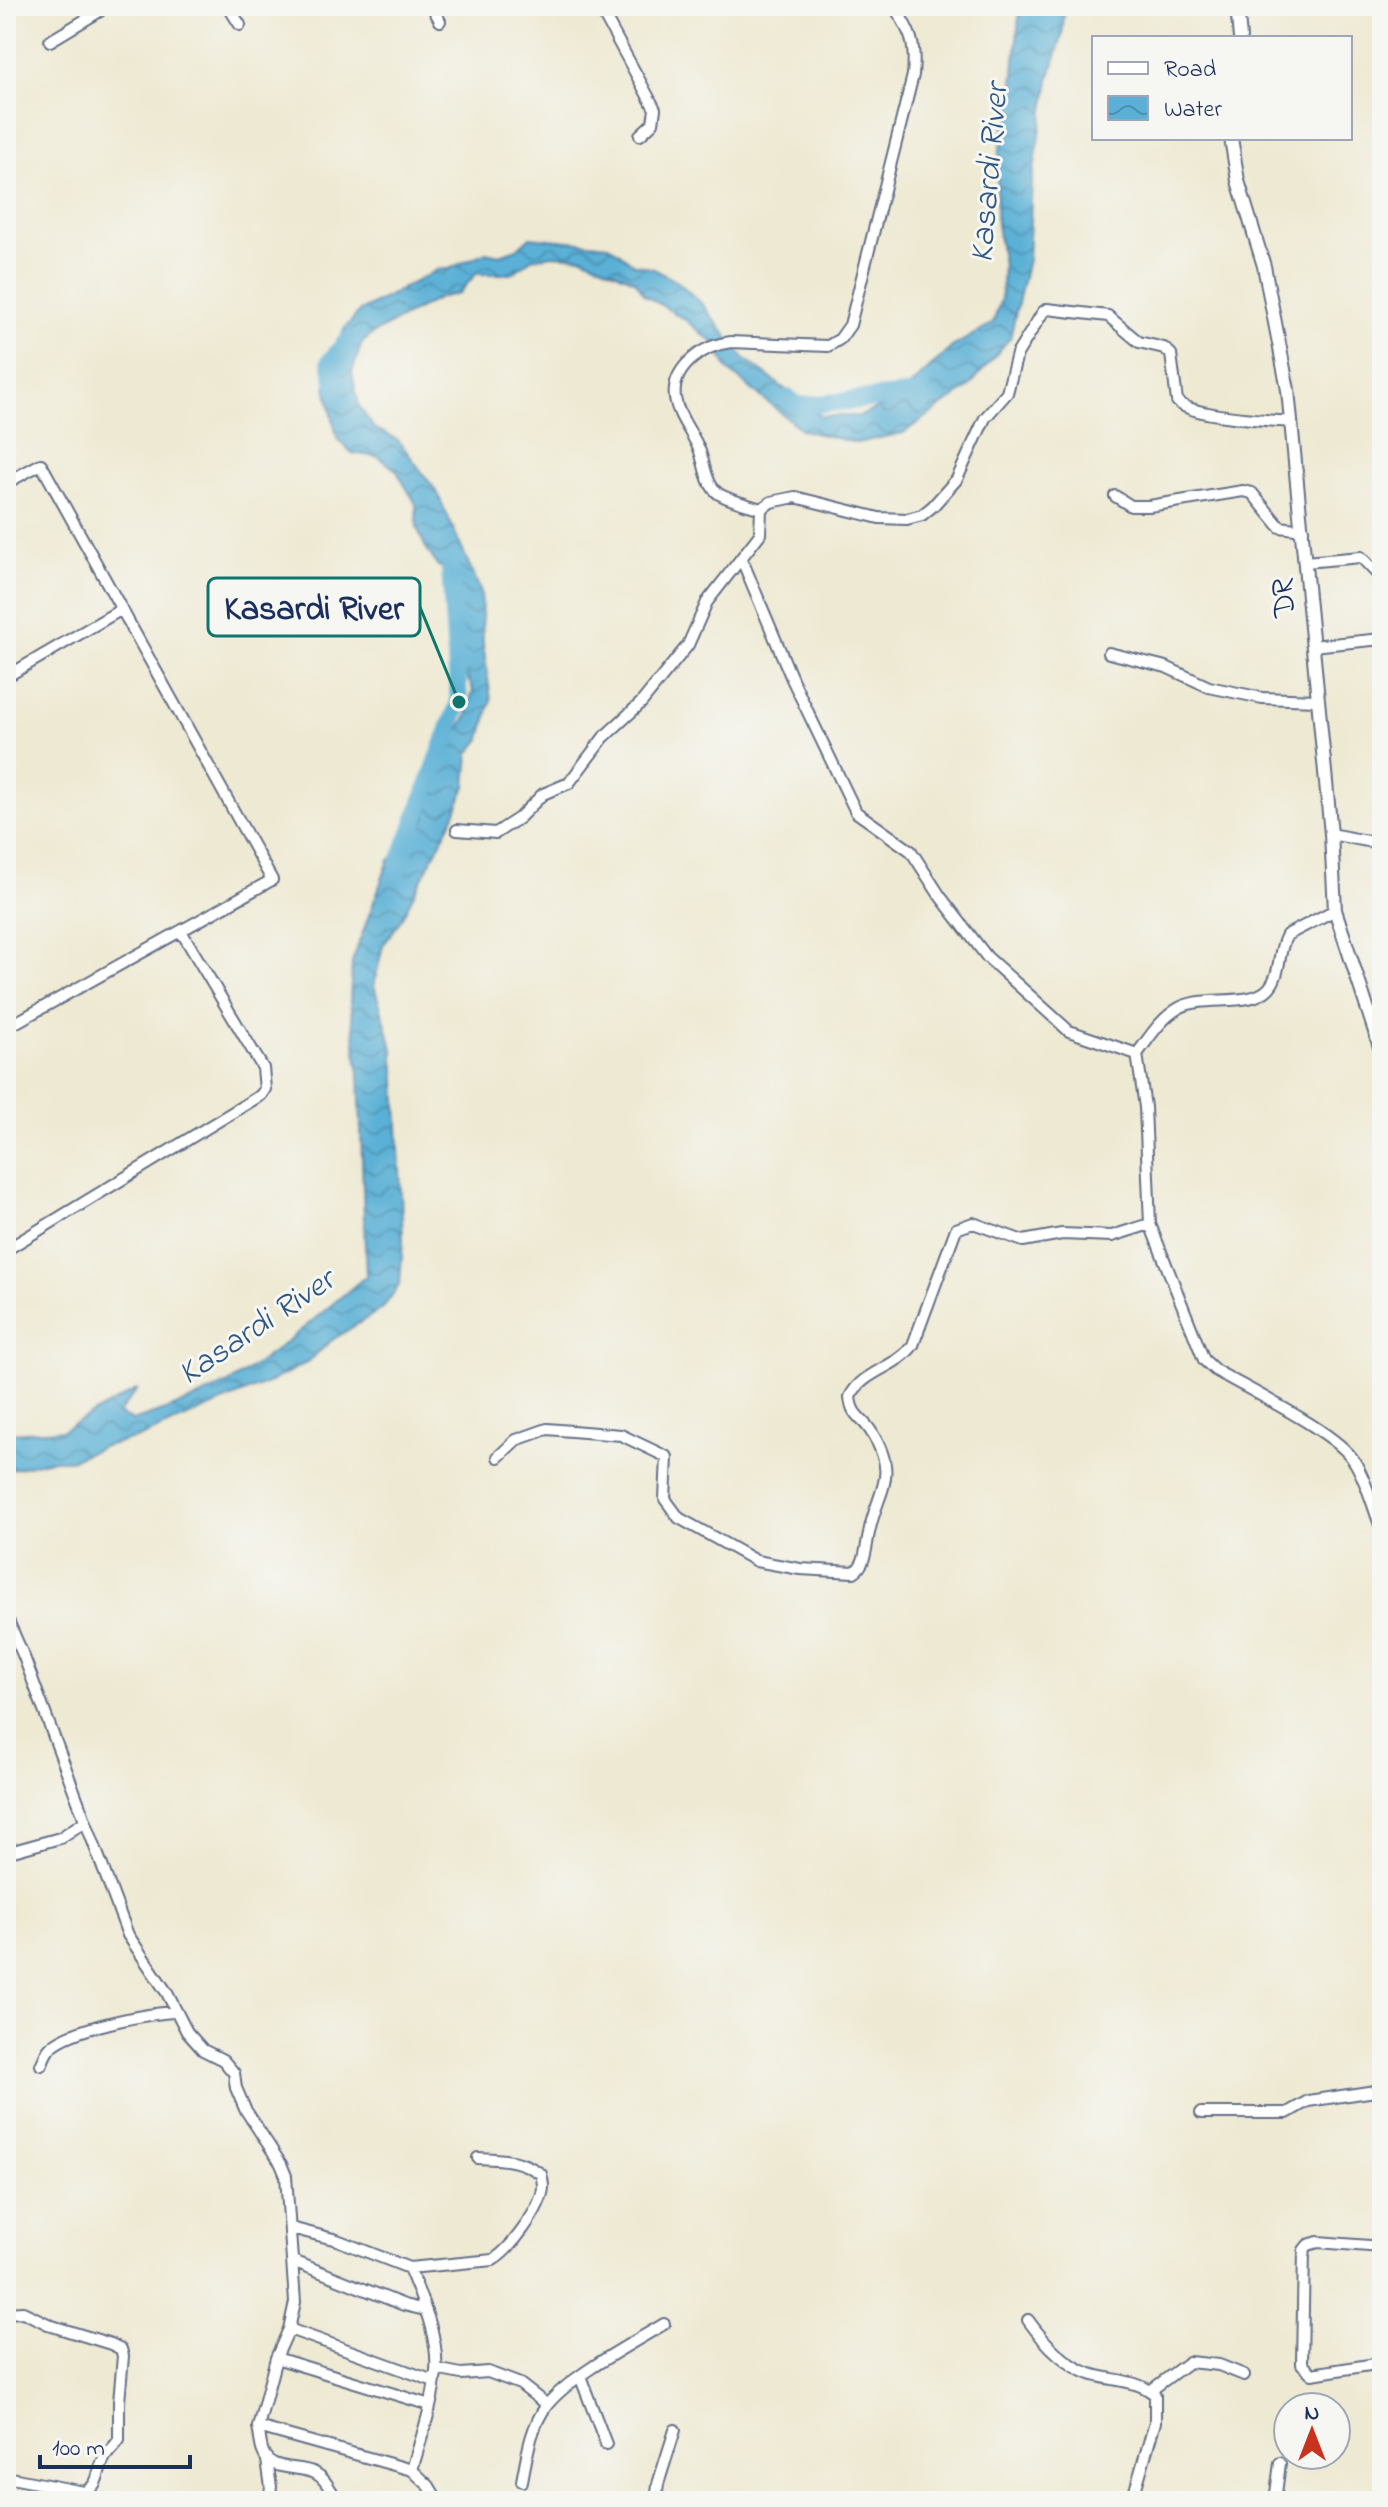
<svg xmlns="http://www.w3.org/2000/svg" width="1388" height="2507" viewBox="0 0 1388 2507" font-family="'Indie Flower',sans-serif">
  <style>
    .water { fill: url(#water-waves); stroke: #3a709a; stroke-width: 2 }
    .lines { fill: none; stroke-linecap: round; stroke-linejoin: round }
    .river { stroke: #5ab0d6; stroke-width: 18 }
    .minor-casing { stroke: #657087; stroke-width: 14 }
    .tertiary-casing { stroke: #657087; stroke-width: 16 }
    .minor { stroke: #fff; stroke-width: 10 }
    .tertiary { stroke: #fff; stroke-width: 12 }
    .labels { text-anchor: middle; stroke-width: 6; stroke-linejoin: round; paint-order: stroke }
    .street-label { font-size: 32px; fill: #1b2f5e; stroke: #f6f6f2 }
    .water-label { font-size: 34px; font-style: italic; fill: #2e5682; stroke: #f6f6f2 }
    .leader { fill: none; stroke: #0f766e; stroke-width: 3 }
    .callout-dot { fill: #0f766e; stroke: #f6f6f2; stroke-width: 3 }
    .callout { fill: #f6f6f2; stroke: #0f766e; stroke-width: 3 }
    .callout-label { font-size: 34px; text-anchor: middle; font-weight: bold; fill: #1b2f5e }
  </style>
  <defs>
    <pattern id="water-waves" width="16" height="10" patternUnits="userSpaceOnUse" patternTransform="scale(2)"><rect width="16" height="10" fill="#5ab0d6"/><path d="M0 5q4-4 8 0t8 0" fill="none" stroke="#4a90b1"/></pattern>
  </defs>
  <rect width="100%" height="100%" fill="#f6f6f2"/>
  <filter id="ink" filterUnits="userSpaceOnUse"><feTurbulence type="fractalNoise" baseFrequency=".0125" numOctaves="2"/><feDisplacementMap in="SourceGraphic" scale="16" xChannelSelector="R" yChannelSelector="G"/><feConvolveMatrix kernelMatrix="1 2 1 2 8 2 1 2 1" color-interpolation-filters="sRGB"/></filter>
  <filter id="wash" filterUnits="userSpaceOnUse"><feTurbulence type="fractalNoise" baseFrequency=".006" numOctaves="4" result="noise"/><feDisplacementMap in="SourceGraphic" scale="32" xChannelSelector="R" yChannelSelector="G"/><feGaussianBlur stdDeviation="1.8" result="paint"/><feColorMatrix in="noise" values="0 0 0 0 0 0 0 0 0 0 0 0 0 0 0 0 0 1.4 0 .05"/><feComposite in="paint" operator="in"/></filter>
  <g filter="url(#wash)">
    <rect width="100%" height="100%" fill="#eee9d2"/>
    <path class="water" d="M1020 6H1065L1062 36 1049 80 1032 181 1028 259 1010 338 967 389 903 433 857 443 802 430 728 370 716 345 687 321 643 294 636 281 583 257 552 255 531 259 512 274H476L459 293 439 298 374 333 362 343 352 372 359 406 374 428 398 440 437 492 481 592 483 644 491 700 481 739 469 754 466 786 454 816 400 921 383 945 374 985 393 1049 396 1080 403 1240 400 1284 383 1308 332 1340 308 1362 272 1381 138 1438 104 1446 70 1460H51L6 1471V1433L63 1430 138 1389 118 1414 133 1421C167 1409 204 1398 235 1379 281 1349 324 1311 366 1276L359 1073 350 1002 352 962 389 860 405 852 425 820 444 752 466 718 473 690 456 652 451 620 454 598 447 571 437 565 425 546 417 528 416 504 396 470 379 457 352 453 337 438 326 387 335 350 345 328 360 311 439 269H449L486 252 500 255 517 249 530 237 609 245 634 264 654 269 678 282 702 304 745 359 821 416H860L894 401 952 347 993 323 1001 299 1003 266 996 217 998 159 1013 83Z"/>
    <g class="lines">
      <path class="river" d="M336 390 330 361 349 339
        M788 398 798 406 917 394 921 390
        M395 875 459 702 450 568"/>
    </g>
  </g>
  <g filter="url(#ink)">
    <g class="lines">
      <g class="minor-casing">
        <path id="minor" d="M228 6 240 25
          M432 6 440 21
          M599 6 655 109 653 123 640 135
          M603 14 617 6
          M50 41 100 11 104 6
          M6 483 41 464 272 880 6 1028
          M1115 496 1131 506H1149L1243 491 1252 493 1280 527 1303 530
          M761 509C747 504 731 501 719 494 705 484 705 463 699 449 692 432 678 417 675 398 671 367 704 345 731 342L828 346 840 339 850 325 913 75C916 43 911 33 894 6
          M742 560 792 679 856 812 911 851 940 896 987 957 1069 1031 1137 1054
          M1305 562 1361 557 1382 579
          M1312 646 1382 639
          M1109 653 1166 667 1209 687 1262 698 1317 700
          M6 677 122 609
          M457 830 496 833 519 818 543 794 569 783 604 737 641 703 688 645 707 602 760 534 761 509 771 502 795 497 879 518 907 519 922 515 933 506 957 479 985 418 1007 393 1017 354 1043 312 1047 309 1108 316 1139 342 1164 348 1171 354 1177 401C1190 417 1268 420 1291 422
          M1331 834 1382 844
          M1335 910 1287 935C1277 951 1282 973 1269 988 1251 1008 1203 994 1179 1008 1161 1018 1149 1038 1137 1054L1145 1107 1150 1224 1204 1360 1215 1370C1247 1389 1338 1433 1354 1461 1367 1481 1373 1508 1382 1530
          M6 1250 261 1095 265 1089 263 1068 181 931
          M498 1457 516 1440 547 1429 621 1435 667 1457 665 1499 679 1518 756 1561 800 1569 854 1572C866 1565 866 1546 869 1533 877 1490 900 1478 872 1433 863 1417 852 1418 850 1397 862 1371 897 1368 913 1345L956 1229 973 1223 1023 1241 1062 1234 1112 1236 1150 1224
          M6 1616 24 1657 128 1935 167 1993 187 2032 203 2050 223 2060 234 2073 236 2088 245 2109 281 2164 286 2176 295 2302 289 2329 276 2358 258 2427 412 2470
          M6 1853 60 1838 84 1822
          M41 2065C44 2059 46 2052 50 2048 69 2028 149 2013 177 2012
          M1201 2113H1287L1308 2101 1382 2090
          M291 2228 337 2240 409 2268 493 2260C510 2250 542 2208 543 2187 543 2182 542 2178 541 2174 521 2159 502 2159 478 2158
          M1382 2247 1318 2242 1308 2245 1304 2250 1302 2364 1312 2374 1382 2363
          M293 2261 404 2305 425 2310
          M409 2268C422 2300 439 2337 436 2372 433 2405 421 2438 412 2470L429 2486 438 2501
          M6 2313 23 2312 52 2326 111 2344 121 2349 123 2356 119 2402V2440C115 2446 109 2451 105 2457 96 2471 101 2485 84 2492L6 2477
          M1028 2320C1043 2341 1065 2365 1090 2374 1111 2381 1138 2379 1155 2395V2422L1132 2501
          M289 2329 434 2381
          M276 2358 430 2405
          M436 2369 461 2374 488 2372 520 2384 547 2405
          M580 2376 606 2444
          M1150 2391 1189 2362 1219 2365 1244 2375
          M258 2427C260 2435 260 2445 263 2452 270 2472 299 2465 315 2473 323 2477 327 2484 332 2492
          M267 2460 271 2487 269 2501
          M522 2481C527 2455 531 2426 547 2405 570 2376 631 2344 664 2324
          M656 2501 658 2484 675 2430
          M1275 2501 1280 2463"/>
      </g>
      <g class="tertiary-casing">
        <path id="tertiary" d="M1237 6 1240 38
          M1231 138 1238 181 1264 266 1288 390 1331 834 1335 910 1382 1053"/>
      </g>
      <use href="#minor" class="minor"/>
      <use href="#tertiary" class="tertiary"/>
    </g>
  </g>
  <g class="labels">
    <g class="street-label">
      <text transform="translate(1282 598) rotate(-94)" y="11">DR</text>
    </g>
    <g class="water-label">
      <text transform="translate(987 173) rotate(-85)" y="12">Kasardi River</text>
      <text transform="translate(255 1325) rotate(-34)" y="12">Kasardi River</text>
    </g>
  </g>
  <path class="leader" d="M459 702L420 607"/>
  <circle class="callout-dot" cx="459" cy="702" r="8"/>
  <rect class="callout" x="208" y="578" width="212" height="58" rx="8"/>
  <g class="callout-label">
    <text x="314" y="619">Kasardi River</text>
  </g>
  <rect width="1388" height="2507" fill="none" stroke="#f6f6f2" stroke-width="32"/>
  <rect x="1092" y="36" width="260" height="104" fill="#f6f6f2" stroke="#9ea6b7" stroke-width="2"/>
  <rect x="1108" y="62" width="40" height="12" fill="#ffffff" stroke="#9ea6b7" stroke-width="2"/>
  <text x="1164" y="76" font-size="24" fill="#1b2f5e">Road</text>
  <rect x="1108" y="96" width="40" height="24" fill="url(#water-waves)" stroke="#9ea6b7" stroke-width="2"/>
  <text x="1164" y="116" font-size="24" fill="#1b2f5e">Water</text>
  <g transform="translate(1312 2431)"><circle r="38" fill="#f6f6f2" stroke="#9ea6b7" stroke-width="2"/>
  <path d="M0-6L14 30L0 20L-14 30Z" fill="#c8321e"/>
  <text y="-12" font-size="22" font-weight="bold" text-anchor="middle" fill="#1b2f5e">N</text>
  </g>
  <path d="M40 2455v12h150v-12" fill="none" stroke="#1b2f5e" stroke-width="4"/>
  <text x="52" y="2455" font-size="24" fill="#1b2f5e" stroke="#f6f6f2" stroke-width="6" paint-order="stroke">100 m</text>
</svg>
